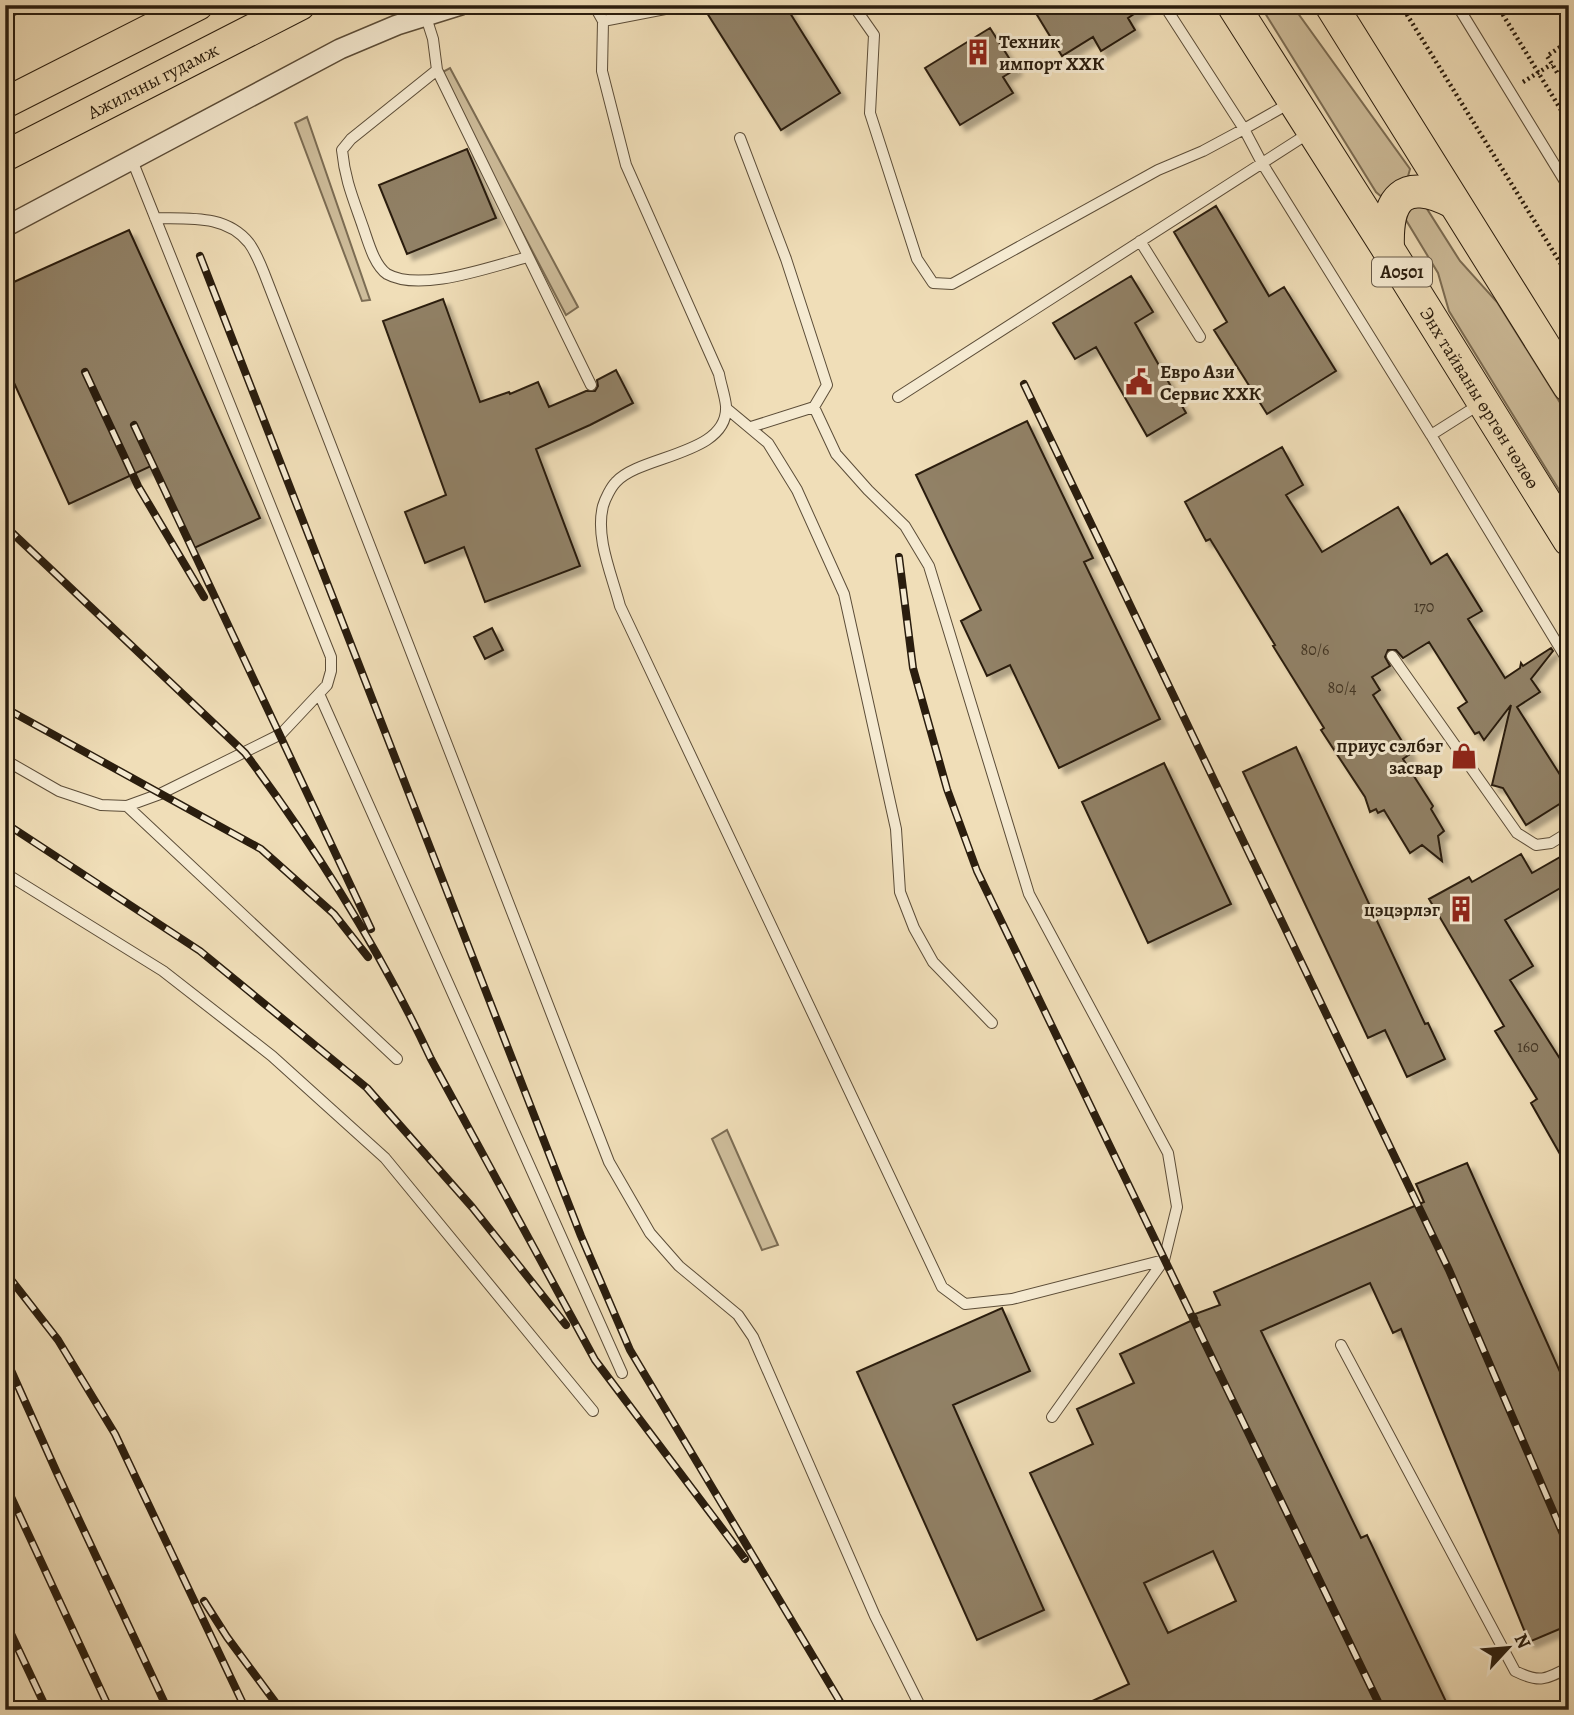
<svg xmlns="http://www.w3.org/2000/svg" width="1574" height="1715" viewBox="0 0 1574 1715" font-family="Alegreya,serif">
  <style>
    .green { fill: #cebd9b; stroke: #7c6d54; stroke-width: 2 }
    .building { fill: #918166; stroke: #2a1d0e; stroke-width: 2; fill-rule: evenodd; filter: url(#shadow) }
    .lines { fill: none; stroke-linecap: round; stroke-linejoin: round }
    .service-casing { stroke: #5c4d38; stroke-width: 12 }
    .minor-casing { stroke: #5c4d38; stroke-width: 22 }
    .primary-casing { stroke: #2a1d0e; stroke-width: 32 }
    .trunk-casing { stroke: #2a1d0e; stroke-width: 34 }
    .path { stroke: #2a1d0e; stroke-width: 4.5; stroke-dasharray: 2 3.5; stroke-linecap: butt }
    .service { stroke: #f5ead1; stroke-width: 10 }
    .minor { stroke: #f5ead1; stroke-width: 19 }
    .primary { stroke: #f0deb8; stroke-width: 30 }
    .trunk { stroke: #f0deb8; stroke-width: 32 }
    .rail-casing { stroke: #2a1d0e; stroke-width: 8 }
    .rail { stroke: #f5ead1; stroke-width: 5; stroke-dasharray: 16; stroke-linecap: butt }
    .labels { text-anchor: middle; stroke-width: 6; stroke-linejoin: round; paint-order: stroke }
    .number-label { font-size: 16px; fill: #443624 }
    .shield { fill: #f5ead1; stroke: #675a48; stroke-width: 2 }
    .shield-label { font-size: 18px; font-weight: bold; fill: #2a1d0e }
    .poi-label { font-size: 19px; font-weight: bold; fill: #2a1d0e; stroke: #f5ead1; text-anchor: start }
    .street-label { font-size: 19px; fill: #2a1d0e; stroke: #f5ead1 }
  </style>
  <defs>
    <filter id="shadow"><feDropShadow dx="6" dy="6" stdDeviation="2" flood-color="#0004"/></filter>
  </defs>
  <rect width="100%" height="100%" fill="#f0deb8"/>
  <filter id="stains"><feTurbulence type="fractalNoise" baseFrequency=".00286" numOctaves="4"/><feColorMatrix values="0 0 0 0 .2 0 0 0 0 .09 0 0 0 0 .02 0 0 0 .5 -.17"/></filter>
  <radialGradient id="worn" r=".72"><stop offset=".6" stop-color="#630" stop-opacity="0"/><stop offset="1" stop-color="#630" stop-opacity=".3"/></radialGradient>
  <path class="green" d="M1260 5H1292L1410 169 1407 180 1384 199 1376 192Z
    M450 68 578 307 566 315 439 74Z
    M307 117 370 300 362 301 295 123Z
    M1412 206H1424L1427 209 1460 261 1497 302 1569 417V506L1449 311 1438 273 1406 220 1405 216Z
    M727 1130 778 1245 762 1250 712 1139Z"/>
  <path class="building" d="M719 5H785L840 93 781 130 707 13Z
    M1031 5H1148L1128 18 1135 30 1101 51 1093 37 1062 56Z
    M990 28 1016 69 1003 77 1013 93 960 125 925 68Z
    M467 149 496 218 407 254 379 185Z
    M1216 206 1269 296 1284 287 1336 371 1267 414 1214 330 1227 322 1174 232Z
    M129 230 260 518 192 549 153 465 69 504 5 363V286Z
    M1131 276 1153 312 1135 323 1186 413 1147 436 1096 347 1075 359 1053 323Z
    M443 299 480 402 509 392 510 394 538 382 549 407 586 391H595L598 386 597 380 616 370 633 403 590 425 536 449 580 566 485 602 464 547 425 563 405 512 446 495 383 321Z
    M1027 421 1093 558 1084 562 1160 719 1059 768 1010 665 987 676 961 621 981 610 916 475Z
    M1282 447 1303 485 1286 495 1322 552 1398 507 1431 564 1447 554 1482 611 1468 619 1505 678 1520 668 1521 663 1523 666 1551 648 1553 651 1531 679 1540 692 1517 707 1569 789V798L1526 825 1503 788 1492 785 1511 705 1484 740 1479 732 1475 734 1458 708 1467 702 1429 642 1403 658 1396 650H1388L1385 657 1390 666 1372 677 1380 690 1373 695 1410 754 1403 759 1433 806 1431 809 1444 831 1438 836 1442 861 1422 845 1410 853 1384 810 1378 813 1376 809 1370 812 1365 797 1321 730 1324 728 1273 646 1275 645 1210 539 1206 541 1185 502Z
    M492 628 503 650 485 659 474 637Z
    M1296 747 1425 1024 1428 1023 1445 1059 1407 1077 1385 1030 1368 1038 1243 772Z
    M1164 763 1231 904 1148 943 1082 802Z
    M1569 852V883L1505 920 1533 966 1510 980 1569 1073V1170L1531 1103 1537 1099 1495 1031 1504 1026 1429 899 1469 877 1472 882 1521 854 1532 873Z
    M1467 1163 1569 1392V1625L1529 1642 1401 1329 1393 1333 1370 1283 1261 1331 1361 1538 1367 1535 1450 1710H1073L1129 1684 1030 1473 1093 1444 1077 1409 1134 1383 1120 1354 1197 1318 1195 1314 1220 1305 1214 1292 1424 1202 1416 1184ZM1213 1551 1236 1601 1168 1633 1144 1583Z
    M1002 1308 1030 1371 953 1405 1044 1610 977 1640 857 1372Z"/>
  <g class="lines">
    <g class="service-casing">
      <path id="service" d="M594 5 603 21 602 71 626 165 719 374C721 385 725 396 726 406 729 455 640 455 616 482 611 487 605 499 603 506 595 538 612 575 620 606L942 1287 965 1304 1012 1299 1164 1260
        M853 5 874 35 870 113 917 259 933 283 952 284 1158 170 1203 151 1244 129 1262 163 1431 435
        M1164 5 1244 129 1290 103
        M1457 5 1569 188
        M426 17 433 39 437 70 591 385
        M603 21 665 9 669 5
        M437 70 351 139 342 150C345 180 353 198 363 227 368 241 374 265 387 274 421 293 492 266 528 257
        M740 138 786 259 827 385 814 407 836 454 868 490 905 526 929 566 1029 894 1168 1153 1177 1207 1164 1260 1052 1417
        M155 218C188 219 226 214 249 243 255 251 260 263 264 273L609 1162 650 1233 679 1266 738 1315 753 1337 875 1616 918 1702 924 1710
        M1140 241 1200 337
        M898 397 1309 133
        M1480 404 1431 435 1569 663
        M726 408 768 443 797 490 844 594 896 829 900 892 914 928 933 962 992 1023
        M751 427 814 407
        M1392 656 1517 833 1536 845 1551 843 1569 832
        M320 696 622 1373
        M5 760 59 791 101 805 127 806 160 794 281 734 327 685 331 671V657L132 160
        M127 806 397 1059
        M5 873 163 971 272 1056 385 1158 593 1411
        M1341 1345 1515 1671C1539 1683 1546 1680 1569 1667"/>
    </g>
    <g class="minor-casing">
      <path id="minor" d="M5 9 12 5
        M5 227 340 49 397 25 461 5"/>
    </g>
    <g class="primary-casing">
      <g id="primary">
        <path d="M5 103 198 5"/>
        <path id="s1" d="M5 156 300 5"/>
      </g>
    </g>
    <g class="trunk-casing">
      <g id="trunk">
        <path id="s2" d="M1233 5 1388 249 1569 540"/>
        <path d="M1331 5 1569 386"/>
        <path d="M1388 249C1386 198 1403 177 1453 202"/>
      </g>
    </g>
    <path class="path" d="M1401 5 1569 277
      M1497 5 1569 123
      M1569 41 1547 56 1558 74 1569 67
      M1523 82 1552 64"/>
    <use href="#service" class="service"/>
    <use href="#minor" class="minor"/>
    <use href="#primary" class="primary"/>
    <use href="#trunk" class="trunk"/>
    <g class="rail-casing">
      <path id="rail" d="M200 256 581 1236 630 1350 845 1710
        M85 372 138 486 204 597
        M1024 384 1449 1270 1569 1548
        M134 425 371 929
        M5 526 245 753C316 848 381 952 431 1059L595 1360 745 1559
        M899 557 913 668 947 789 977 871 1382 1710
        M5 708 261 849 334 914 368 957
        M5 823 200 951 367 1088 472 1207 566 1325
        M5 1272 58 1340 115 1434 246 1710
        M5 1357 57 1473 168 1710
        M5 1484 110 1710
        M204 1601 227 1637 281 1710
        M5 1621 47 1710"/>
    </g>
    <use href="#rail" class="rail"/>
  </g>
  <defs>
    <g id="building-bare" transform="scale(2.1)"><path d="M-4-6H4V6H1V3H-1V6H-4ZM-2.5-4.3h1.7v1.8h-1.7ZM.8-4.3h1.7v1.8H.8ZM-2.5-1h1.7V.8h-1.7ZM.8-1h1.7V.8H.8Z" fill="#8f2418" stroke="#f5ead1" stroke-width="2.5" paint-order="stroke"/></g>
    <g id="civic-bare" transform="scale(2.1)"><path d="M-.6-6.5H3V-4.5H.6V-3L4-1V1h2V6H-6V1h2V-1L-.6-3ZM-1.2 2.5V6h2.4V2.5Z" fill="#8f2418" stroke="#f5ead1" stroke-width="2.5" paint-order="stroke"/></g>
    <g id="shop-bare" transform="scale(2.1)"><path d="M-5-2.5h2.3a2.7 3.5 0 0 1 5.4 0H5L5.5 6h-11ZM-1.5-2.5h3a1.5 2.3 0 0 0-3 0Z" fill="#8f2418" stroke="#f5ead1" stroke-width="2.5" paint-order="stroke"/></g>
  </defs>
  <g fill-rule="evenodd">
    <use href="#building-bare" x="978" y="52"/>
    <use href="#civic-bare" x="1139" y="382"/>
    <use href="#shop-bare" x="1464" y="756"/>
    <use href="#building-bare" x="1461" y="909"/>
  </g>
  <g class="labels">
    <g class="number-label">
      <text x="1424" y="612">170</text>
      <text x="1315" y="655">80/6</text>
      <text x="1342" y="693">80/4</text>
      <text x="1528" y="1052">160</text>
    </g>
    <rect class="shield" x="1372" y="257.5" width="60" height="29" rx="5"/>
    <g class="shield-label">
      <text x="1402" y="278">A0501</text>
    </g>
    <g class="poi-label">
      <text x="999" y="48">Техник<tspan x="999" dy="22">импорт ХХК</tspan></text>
      <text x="1160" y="378">Евро Ази<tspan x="1160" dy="22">Сервис ХХК</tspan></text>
      <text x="1443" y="752" text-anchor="end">приус сэлбэг<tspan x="1443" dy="22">засвар</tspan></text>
      <text x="1440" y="916" text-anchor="end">цэцэрлэг</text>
    </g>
    <g class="street-label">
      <text dy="7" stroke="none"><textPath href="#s1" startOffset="166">Ажилчны гудамж</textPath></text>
      <text dy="7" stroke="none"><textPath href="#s2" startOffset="464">Энх тайваны өргөн чөлөө</textPath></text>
    </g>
  </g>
  <rect width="1574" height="1715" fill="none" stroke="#f0deb8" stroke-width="28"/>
  <rect x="7" y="7" width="1560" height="1701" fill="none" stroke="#2a1d0e" stroke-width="3.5"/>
  <rect x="14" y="14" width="1546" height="1687" fill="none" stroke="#2a1d0e" stroke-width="2"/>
  <g transform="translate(1508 1648) rotate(64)" stroke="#f5ead1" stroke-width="5" paint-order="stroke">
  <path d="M0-5L12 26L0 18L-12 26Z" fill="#2a1d0e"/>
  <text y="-10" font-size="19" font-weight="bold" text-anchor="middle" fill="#2a1d0e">N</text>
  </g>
  <rect width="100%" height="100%" filter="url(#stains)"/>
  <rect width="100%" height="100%" fill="url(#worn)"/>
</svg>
